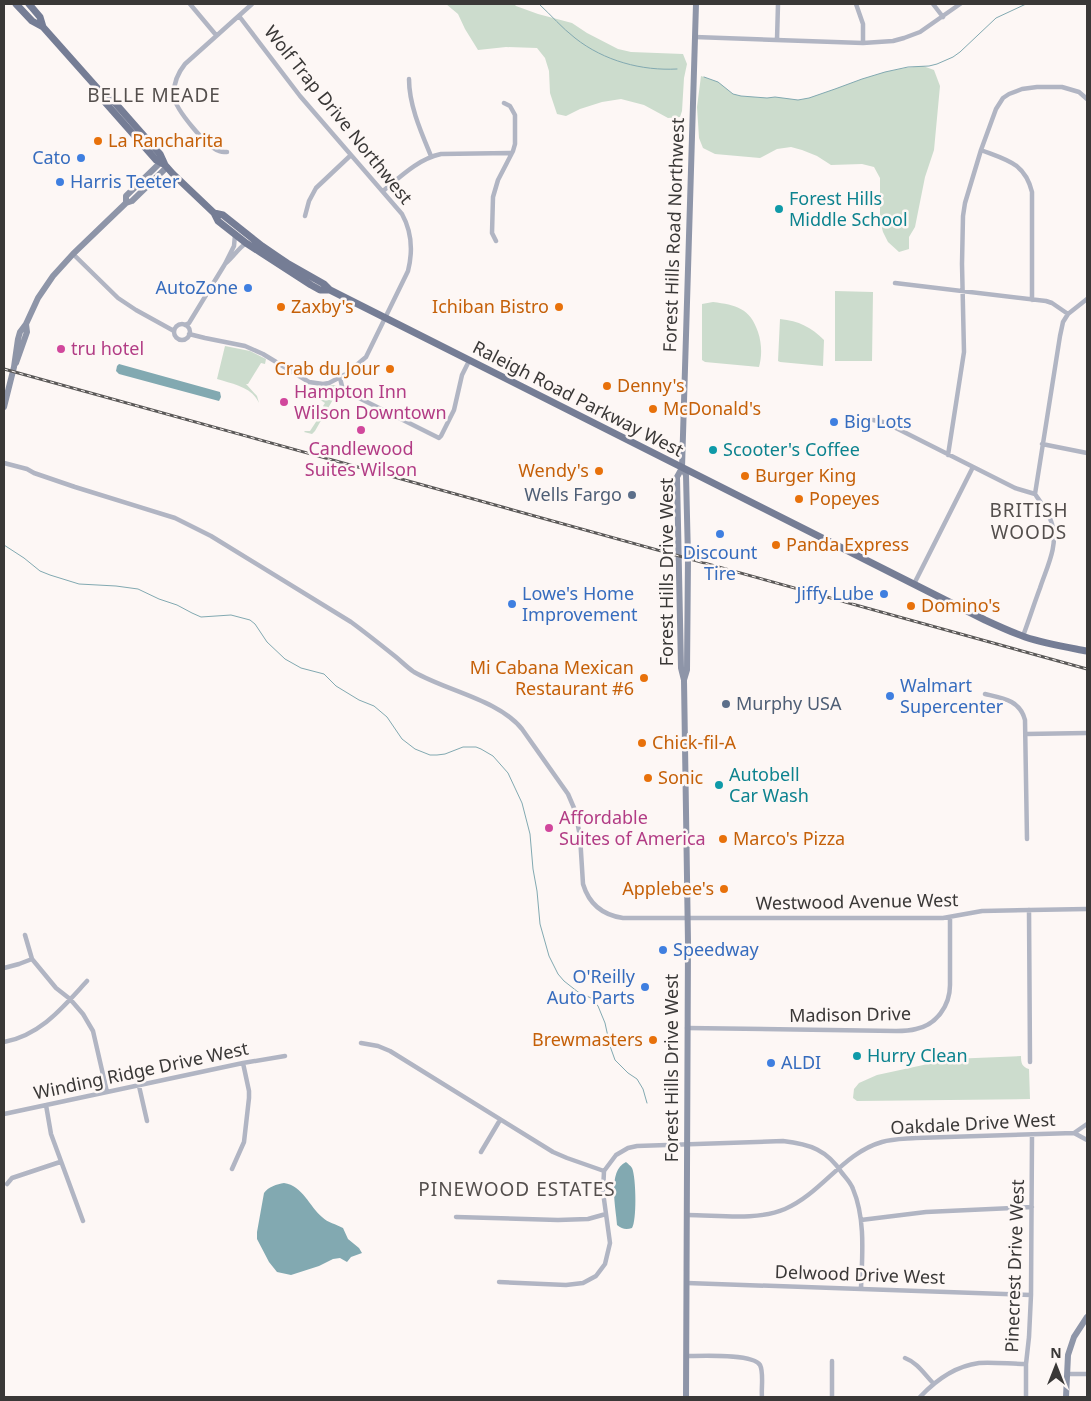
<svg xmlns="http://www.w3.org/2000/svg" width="1091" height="1401" viewBox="0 0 1091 1401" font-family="'Noto Sans',sans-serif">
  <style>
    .green { fill: #ccdccd }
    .water { fill: #82a9b1 }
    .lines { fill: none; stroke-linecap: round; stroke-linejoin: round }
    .stream { stroke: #82a9b1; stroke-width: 1 }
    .street { stroke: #b1b5c3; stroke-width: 4.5 }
    .secondary { stroke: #8e95a8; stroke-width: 6 }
    .primary { stroke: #757d95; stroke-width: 7 }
    .rail-casing { stroke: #5b5958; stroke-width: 3 }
    .rail { stroke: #fdf7f5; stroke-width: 1; stroke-dasharray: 4; stroke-linecap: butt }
    .food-dot { fill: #e8710a; stroke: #fdf7f5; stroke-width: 2 }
    .shop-dot { fill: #3f7fe0; stroke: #fdf7f5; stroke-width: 2 }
    .culture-dot { fill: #0f9aa8; stroke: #fdf7f5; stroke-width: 2 }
    .hotel-dot { fill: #d1479c; stroke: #fdf7f5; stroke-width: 2 }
    .service-dot { fill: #5c6f8a; stroke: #fdf7f5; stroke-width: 2 }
    .labels { text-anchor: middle; stroke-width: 5; stroke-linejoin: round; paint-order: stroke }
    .street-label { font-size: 18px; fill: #3a3837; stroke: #fdf7f5 }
    .food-label { font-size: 18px; fill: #c56008; stroke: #fdf7f5; text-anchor: start }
    .shop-label { font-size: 18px; fill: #366cbe; stroke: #fdf7f5; text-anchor: start }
    .culture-label { font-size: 18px; fill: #0d838f; stroke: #fdf7f5; text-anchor: start }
    .hotel-label { font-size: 18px; fill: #b23c85; stroke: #fdf7f5; text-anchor: start }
    .service-label { font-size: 18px; fill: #4e5e75; stroke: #fdf7f5; text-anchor: end }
    .neighbourhood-label { font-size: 19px; letter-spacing: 1px; fill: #544f4d; stroke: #fdf7f5 }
  </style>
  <rect width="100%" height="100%" fill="#fdf7f5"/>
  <path class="green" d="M446 4H514L516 6 538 14 572 23 587 33 618 49 631 52 683 54 687 64 684 78 682 111 680 117 668 118 644 105 621 99 602 102 580 109 566 116 557 114 550 93 549 71 545 58 537 48 506 47 478 50 465 29 458 14Z
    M923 66 934 70 940 86 934 150 925 177 915 227 909 237V249L899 252 888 242 883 232 880 221V178L874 167 862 164 831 165 817 156 802 150 791 147 777 149 760 158 715 154 703 148 699 138 697 107 701 76 718 82 733 94 741 96 767 98 775 97 798 100 809 98 835 89 862 79 885 72 905 68Z
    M835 291 873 292 872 361H835Z
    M713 302C736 305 750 308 758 332 762 344 762 356 759 367L705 362 702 360V304Z
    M780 319C799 321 811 327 824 340L823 366 780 362 778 361Z
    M225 346 250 351 266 359 265 364 261 363 248 384H246L257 396 259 403C252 387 233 384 217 379Z
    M334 385C339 386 341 391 339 396H335L315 431 312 434 304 432 305 431H310L325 408 323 406 325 403 313 395 311 397 310 396 314 388 317 387 319 389 320 387Z
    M1021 1056C1021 1063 1022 1067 1029 1069L1030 1099 857 1101 853 1098 854 1089 859 1083 877 1075 951 1059Z"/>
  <path class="water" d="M119 364 220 392 221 397 219 401 119 374 116 371 117 366Z
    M626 1162C627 1163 631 1166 632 1168 636 1176 637 1220 632 1228 626 1230 622 1229 617 1225 616 1207 607 1171 626 1162Z
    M284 1183C303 1186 309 1206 322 1217 328 1223 336 1224 343 1228L348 1239 359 1248 362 1253 351 1257 347 1262 340 1258 333 1259 319 1266 291 1275 277 1272 269 1262 257 1239V1232L264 1193C268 1187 277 1184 284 1183Z"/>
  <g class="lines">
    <path class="stream" d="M539 4C551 15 562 28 575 38 604 61 642 71 677 69
      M704 77 718 82 733 94 741 96 767 98 775 97 798 100 809 98 835 89 862 79 885 72 908 67 929 66 937 64 953 57 960 52 996 18 1026 4
      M4 545 24 558 40 571 50 575 79 584 116 586 138 589 159 599 177 605 192 613 201 617 231 615 250 620 255 624 267 642 285 659 301 668 324 674 336 686 359 700 374 706 387 717 402 739 415 749 430 755H437L445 754 463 747H476L481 749 493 756 508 773 522 803 530 834 533 869 537 891 540 924 549 956 558 974 564 981 578 992 591 998 598 1006 605 1023 610 1046 615 1060 628 1073 637 1079 643 1089 647 1103"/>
    <path class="street" d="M190 4 216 35
      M856 4 863 24V43
      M933 4 943 17
      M695 37 863 43 893 41 904 38 920 32 960 4
      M777 40 778 4
      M409 79C409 105 421 132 431 156
      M981 150C1007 160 1025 163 1032 192V300
      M227 152C224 152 221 152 219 151 206 146 176 110 174 97 173 84 177 74 185 64L252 4
      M383 191C400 177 418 159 441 154L512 153
      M305 216 309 201 316 188 351 155
      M496 241 492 233 493 197 498 180 513 151 515 144V115L510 106 504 103
      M73 254 118 298 136 310 174 331
      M226 263C233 257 238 249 246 243
      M895 283 1046 301 1052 303 1068 314 1087 299
      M174 332a8 8 0 1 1 16 0a8 8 0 1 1-16 0Z
      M185 325 189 323 225 264 234 246 235 235
      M189 334 205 338 245 346 263 354 309 382 323 384 329 383 346 374 366 357 408 271C413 251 412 232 402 214L300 96 239 16
      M340 378 343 390 439 438 441 436 454 410 462 375 469 361
      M873 420 883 422 898 429 1015 488 1035 494
      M1042 444 1087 453
      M948 455 964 352 962 264 963 216 965 203 981 150 996 109 1003 98 1009 94 1022 89 1037 87H1062L1079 92 1087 99
      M4 463 27 469 34 473 75 487 175 518 211 536 351 622C366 633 381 645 396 657 402 662 408 668 414 672 447 691 499 700 522 729L568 794 574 808 577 821 580 836 583 884C589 904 602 915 623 918H943L982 911 1087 909
      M914 584 973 467
      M1023 636C1029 620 1034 604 1040 588 1046 569 1059 545 1052 524 1049 513 1041 503 1035 494L1060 336 1063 322 1068 314
      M985 694C1002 698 1020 700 1025 720L1027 839
      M1026 734 1087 733
      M1029 910 1030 1062
      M25 935 32 959 56 988 70 999 83 1014 93 1031 107 1092
      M4 968 19 964 32 959
      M687 1028 896 1031C902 1031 909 1031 916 1029 936 1025 950 1006 950 985V918
      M4 1042C41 1035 63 1007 87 981
      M361 1043 378 1046 390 1051 553 1152 567 1158 604 1171
      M139 1086 147 1121
      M46 1105 51 1134 83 1221
      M4 1114 243 1063 285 1056
      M1074 1133 1087 1140
      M481 1152 500 1120
      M232 1169 244 1142 249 1098V1091L243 1063
      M7 1184 12 1178 60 1162
      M687 1215C718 1215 757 1221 785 1209 822 1193 843 1153 882 1142 892 1139 904 1139 916 1138L1074 1133 1087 1124
      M456 1217 558 1220 588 1219 606 1214
      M861 1220 926 1212 1032 1207
      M499 1282 566 1285 583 1283 596 1276 605 1264 610 1243 603 1192 604 1171 616 1155 628 1148 637 1146 783 1141C810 1144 827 1150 842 1173 846 1178 851 1183 853 1189 866 1220 862 1257 861 1289
      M687 1283 1031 1295
      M686 1356C700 1356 753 1353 760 1365 764 1372 761 1389 762 1397
      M905 1358C918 1363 924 1374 934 1384
      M1067 1374H1087
      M832 1397V1361
      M920 1397C935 1381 956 1366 979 1363 994 1362 1011 1364 1026 1364
      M1026 1397V1364L1029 1337 1031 1295 1032 1135"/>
    <path class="secondary" d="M126 203V196L163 160
      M16 363 27 332 26 324
      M4 407 14 367 18 339 20 332 26 324 38 298 53 276 73 254 126 203 132 201 167 167
      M682 468 686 475 688 558 687 670 684 680
      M686 1397 688 943 684 680 681 668 677 477 682 468 696 4
      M1066 1397 1068 1355 1074 1337 1087 1317"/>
    <path class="primary" d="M16 4 32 21 43 27
      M29 4 40 17 43 27 99 90 109 96 160 154 165 165 173 174 214 213 223 215 262 246 287 263 324 284 330 290 985 620C998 626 1011 632 1025 637 1046 644 1066 647 1087 651
      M99 91 103 100 156 160 165 165
      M214 213 218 221 246 243 311 285 320 290H330"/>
    <g class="rail-casing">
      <path id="rail" d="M4 369 1087 669"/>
    </g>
    <use href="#rail" class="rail"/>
  </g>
  <g class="food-dot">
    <circle cx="98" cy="141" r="5"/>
    <circle cx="281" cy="307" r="5"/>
    <circle cx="559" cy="307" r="5"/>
    <circle cx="390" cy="369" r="5"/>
    <circle cx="607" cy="386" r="5"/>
    <circle cx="653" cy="409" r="5"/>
    <circle cx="599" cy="471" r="5"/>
    <circle cx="745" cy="476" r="5"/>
    <circle cx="799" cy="499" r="5"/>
    <circle cx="776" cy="545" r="5"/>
    <circle cx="911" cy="606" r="5"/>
    <circle cx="644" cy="678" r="5"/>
    <circle cx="642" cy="743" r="5"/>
    <circle cx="648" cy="778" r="5"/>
    <circle cx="723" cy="839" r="5"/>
    <circle cx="724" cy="889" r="5"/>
    <circle cx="653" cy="1040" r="5"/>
  </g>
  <g class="shop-dot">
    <circle cx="81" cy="158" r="5"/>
    <circle cx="60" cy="182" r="5"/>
    <circle cx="248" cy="288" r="5"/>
    <circle cx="834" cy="422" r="5"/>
    <circle cx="720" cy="534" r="5"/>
    <circle cx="884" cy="594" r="5"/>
    <circle cx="512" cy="604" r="5"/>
    <circle cx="890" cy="696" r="5"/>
    <circle cx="663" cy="950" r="5"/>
    <circle cx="645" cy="987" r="5"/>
    <circle cx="771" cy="1063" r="5"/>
  </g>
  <g class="culture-dot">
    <circle cx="779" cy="209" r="5"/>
    <circle cx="713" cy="450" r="5"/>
    <circle cx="719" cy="785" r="5"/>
    <circle cx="857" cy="1056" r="5"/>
  </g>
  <g class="hotel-dot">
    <circle cx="61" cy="349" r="5"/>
    <circle cx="284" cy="402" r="5"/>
    <circle cx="361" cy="430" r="5"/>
    <circle cx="549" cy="828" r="5"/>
  </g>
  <g class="service-dot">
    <circle cx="632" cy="495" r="5"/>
    <circle cx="726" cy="704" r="5"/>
  </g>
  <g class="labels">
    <g class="street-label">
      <text transform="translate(338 115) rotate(51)" y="6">Wolf Trap Drive Northwest</text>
      <text transform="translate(674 235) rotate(-88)" y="6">Forest Hills Road Northwest</text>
      <text transform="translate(578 399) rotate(27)" y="6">Raleigh Road Parkway West</text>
      <text transform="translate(667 572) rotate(-90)" y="6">Forest Hills Drive West</text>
      <text transform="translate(857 902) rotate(-1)" y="6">Westwood Avenue West</text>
      <text transform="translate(850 1015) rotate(-1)" y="6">Madison Drive</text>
      <text transform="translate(672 1068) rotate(-90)" y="6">Forest Hills Drive West</text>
      <text transform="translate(141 1071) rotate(-12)" y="6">Winding Ridge Drive West</text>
      <text transform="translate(973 1124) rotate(-3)" y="6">Oakdale Drive West</text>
      <text transform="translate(1015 1266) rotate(-88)" y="6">Pinecrest Drive West</text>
      <text transform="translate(860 1275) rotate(2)" y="6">Delwood Drive West</text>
    </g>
    <g class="food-label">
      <text x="108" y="147">La Rancharita</text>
      <text x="291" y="313">Zaxby's</text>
      <text x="549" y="313" text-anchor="end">Ichiban Bistro</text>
      <text x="380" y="375" text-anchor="end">Crab du Jour</text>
      <text x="617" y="392">Denny's</text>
      <text x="663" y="415">McDonald's</text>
      <text x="589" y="477" text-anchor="end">Wendy's</text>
      <text x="755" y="482">Burger King</text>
      <text x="809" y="505">Popeyes</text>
      <text x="786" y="551">Panda Express</text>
      <text x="921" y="612">Domino's</text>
      <text x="634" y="674" text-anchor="end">Mi Cabana Mexican<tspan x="634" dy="21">Restaurant #6</tspan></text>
      <text x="652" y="749">Chick-fil-A</text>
      <text x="658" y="784">Sonic</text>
      <text x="733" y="845">Marco's Pizza</text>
      <text x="714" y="895" text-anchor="end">Applebee's</text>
      <text x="643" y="1046" text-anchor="end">Brewmasters</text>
    </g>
    <g class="shop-label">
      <text x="71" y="164" text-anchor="end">Cato</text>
      <text x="70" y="188">Harris Teeter</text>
      <text x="238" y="294" text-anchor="end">AutoZone</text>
      <text x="844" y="428">Big Lots</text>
      <text x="720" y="559" text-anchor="middle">Discount<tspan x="720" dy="21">Tire</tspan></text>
      <text x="522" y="600">Lowe's Home<tspan x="522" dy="21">Improvement</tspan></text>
      <text x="874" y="600" text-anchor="end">Jiffy Lube</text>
      <text x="900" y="692">Walmart<tspan x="900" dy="21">Supercenter</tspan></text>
      <text x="673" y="956">Speedway</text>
      <text x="635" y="983" text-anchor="end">O'Reilly<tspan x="635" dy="21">Auto Parts</tspan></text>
      <text x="781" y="1069">ALDI</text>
    </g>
    <g class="culture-label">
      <text x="789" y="205">Forest Hills<tspan x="789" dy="21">Middle School</tspan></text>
      <text x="723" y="456">Scooter's Coffee</text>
      <text x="729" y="781">Autobell<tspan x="729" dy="21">Car Wash</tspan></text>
      <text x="867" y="1062">Hurry Clean</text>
    </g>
    <g class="hotel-label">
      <text x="71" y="355">tru hotel</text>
      <text x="294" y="398">Hampton Inn<tspan x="294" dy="21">Wilson Downtown</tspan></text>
      <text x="361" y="455" text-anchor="middle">Candlewood<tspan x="361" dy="21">Suites Wilson</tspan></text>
      <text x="559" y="824">Affordable<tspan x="559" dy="21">Suites of America</tspan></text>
    </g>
    <g class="service-label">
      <text x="622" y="501">Wells Fargo</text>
      <text x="736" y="710" text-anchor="start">Murphy USA</text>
    </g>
    <g class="neighbourhood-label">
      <text x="154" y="102">BELLE MEADE</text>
      <text x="1029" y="517">BRITISH<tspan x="1029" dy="22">WOODS</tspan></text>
      <text x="517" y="1196">PINEWOOD ESTATES</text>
    </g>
  </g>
  <rect width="1091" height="1401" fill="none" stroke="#3a3837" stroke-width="10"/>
  <g transform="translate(1056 1366)" stroke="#fdf7f5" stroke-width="4" paint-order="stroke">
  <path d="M0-4L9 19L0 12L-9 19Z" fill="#3a3837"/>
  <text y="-8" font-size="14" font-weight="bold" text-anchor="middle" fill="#3a3837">N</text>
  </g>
</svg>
